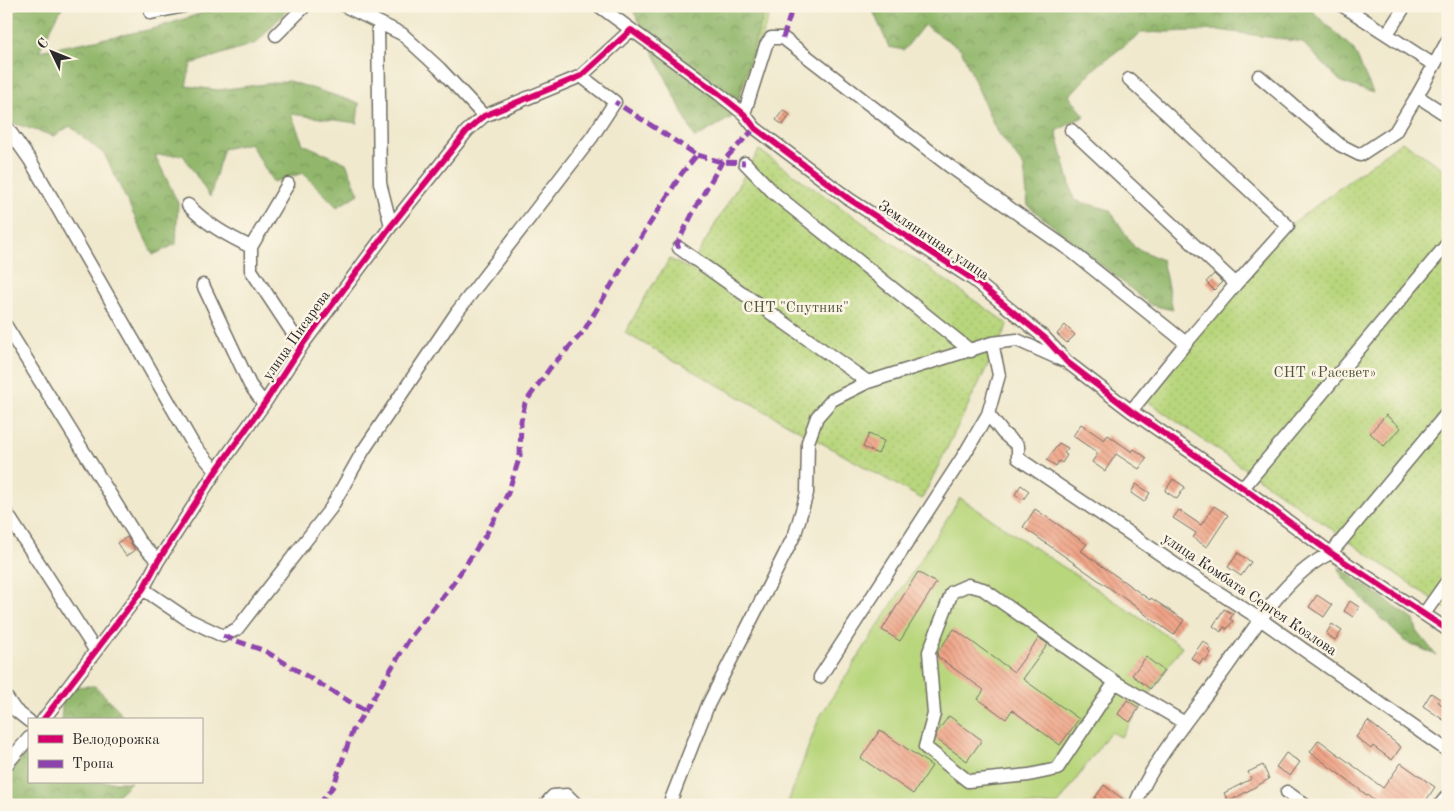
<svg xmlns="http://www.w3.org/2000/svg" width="1454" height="811" viewBox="0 0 1454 811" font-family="'Old Standard TT',serif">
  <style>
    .grass { fill: #b8d67c; stroke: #728054 }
    .forest { fill: url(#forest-crowns); stroke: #5e714c }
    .garden { fill: url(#garden-dots); stroke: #728054 }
    .building { fill: url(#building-back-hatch) }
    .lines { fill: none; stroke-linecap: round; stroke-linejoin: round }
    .minor-casing { stroke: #706e64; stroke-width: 15 }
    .minor { stroke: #fff; stroke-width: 12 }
    .quiet { stroke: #8e44ad; stroke-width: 5; stroke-dasharray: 10 5; stroke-linecap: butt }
    .cycleway-casing { stroke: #fcf5e5; stroke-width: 9 }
    .cycleway { stroke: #d6006c; stroke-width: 6 }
    .labels { text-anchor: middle; stroke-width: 5; stroke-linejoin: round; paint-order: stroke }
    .street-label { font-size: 15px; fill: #2b2b2b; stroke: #fcf5e5 }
    .park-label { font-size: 15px; fill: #4e563f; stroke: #fcf5e5 }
  </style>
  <defs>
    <pattern id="forest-crowns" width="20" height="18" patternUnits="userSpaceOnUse" patternTransform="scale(1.25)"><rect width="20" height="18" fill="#92b76c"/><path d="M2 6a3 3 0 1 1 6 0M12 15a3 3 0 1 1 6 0" fill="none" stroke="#779559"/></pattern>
    <pattern id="garden-dots" width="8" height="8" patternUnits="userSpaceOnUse" patternTransform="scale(1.25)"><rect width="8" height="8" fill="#b8d67c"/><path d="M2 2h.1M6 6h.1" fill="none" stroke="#9eb86b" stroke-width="1.8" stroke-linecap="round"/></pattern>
    <pattern id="building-back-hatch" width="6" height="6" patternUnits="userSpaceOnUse" patternTransform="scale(1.25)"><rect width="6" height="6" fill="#f0a386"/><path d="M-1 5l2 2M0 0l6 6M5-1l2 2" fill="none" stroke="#c3856e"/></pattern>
  </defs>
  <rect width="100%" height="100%" fill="#fcf5e5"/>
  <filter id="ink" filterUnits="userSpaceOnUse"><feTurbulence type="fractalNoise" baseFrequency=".02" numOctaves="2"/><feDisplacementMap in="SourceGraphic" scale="10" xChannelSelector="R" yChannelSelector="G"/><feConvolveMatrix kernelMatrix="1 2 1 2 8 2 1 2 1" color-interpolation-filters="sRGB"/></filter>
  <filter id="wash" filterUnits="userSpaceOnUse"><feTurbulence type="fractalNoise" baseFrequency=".0096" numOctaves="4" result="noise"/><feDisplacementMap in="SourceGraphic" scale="20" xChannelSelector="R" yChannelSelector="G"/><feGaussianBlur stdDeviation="1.12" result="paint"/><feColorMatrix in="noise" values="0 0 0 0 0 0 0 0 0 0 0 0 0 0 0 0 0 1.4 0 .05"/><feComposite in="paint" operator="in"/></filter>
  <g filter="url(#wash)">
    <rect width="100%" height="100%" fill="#f0e9ce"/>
    <path class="grass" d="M960 498 1182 646 1121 737 1110 732 1058 805H787L819 718Z"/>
    <path class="forest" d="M24 6 62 7 39 51 153 29 224 6H286L289 8 256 43 191 64 186 86 218 90 289 81 359 103 357 123 291 114 303 144 346 163 359 194 337 207 303 173 273 182 250 143 223 149 210 197 183 155H155L178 203 176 244 153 255 105 155 70 126 54 136 6 121V17Z
      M631 6H760L764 13 732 117 695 138Z
      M871 6H1307L1354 50 1373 93 1341 82 1302 42 1219 30 1141 33 1096 67 1069 96 1085 116 1056 131 1074 200 1110 210 1134 247 1162 260 1173 310 1151 305 1028 206 1024 167 995 128 961 49 924 25 904 50 889 47Z
      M1339 567 1414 620 1417 631 1436 655 1404 641 1351 587 1341 575Z
      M95 686 119 710 123 720H61L64 687Z
      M29 749V782H131L107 805H6V776Z"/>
    <path class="garden" d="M760 6H773L732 117 764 13Z
      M1402 141 1448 172V610L1140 396 1289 226Z
      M759 150 1008 324 922 499 625 333 648 292 670 259 689 269Z"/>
    <g id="blocks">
      <path class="building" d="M783 110 790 115 783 125 776 120Z
        M1214 274 1222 282 1214 290 1206 282Z
        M1065 325 1075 335 1067 343 1057 334Z
        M1386 415 1401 428 1384 446 1370 433Z
        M1081 424 1104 440 1108 435 1132 452 1134 449 1147 458 1139 469 1116 454 1105 471 1092 462 1098 453 1073 436Z
        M869 434 884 441 878 454 863 447Z
        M1059 443 1068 448 1064 453 1067 455 1062 463 1059 461 1056 466 1047 460Z
        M1173 479 1185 487 1177 499 1165 491Z
        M1136 484 1150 493 1144 502 1131 493Z
        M1021 485 1029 491 1023 500 1015 494Z
        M1214 506 1228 515 1207 547 1193 538 1196 533 1173 518 1179 510 1201 525Z
        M1035 509 1087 544 1081 551 1150 600 1151 598 1184 620 1174 635 1142 612V611L1023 527Z
        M127 537 135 550 126 556 117 543Z
        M1238 553 1251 562 1241 576 1228 567Z
        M918 572 936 583 900 641 882 630Z
        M1317 595 1332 605 1324 617 1309 607Z
        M1350 601 1359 607 1353 617 1344 611Z
        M1224 609 1233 614 1230 619 1233 621 1227 629 1224 627 1221 632 1213 626Z
        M1332 624 1342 631 1335 640 1326 634Z
        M954 629 1014 672 1039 638 1048 644 1023 679 1079 719 1060 745 1012 710 1006 719 988 706 978 699 984 690 938 657 937 653Z
        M1203 641 1211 647 1208 651 1211 653 1206 661 1203 659 1200 664 1191 658Z
        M1146 657 1164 671 1150 689 1132 675Z
        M1431 693 1440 699 1438 702 1448 709V723L1423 706Z
        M1127 700 1139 708 1130 722 1118 714Z
        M949 716 982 740 967 761 936 739 937 732Z
        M1368 721 1401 747 1392 760 1373 746 1371 749 1356 737Z
        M880 730 932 766 913 794 861 758Z
        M1319 740 1383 788 1401 763 1435 787 1423 805H1380L1310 752Z
        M1286 753 1300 762 1290 776 1276 767Z
        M1263 765 1269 779 1230 801 1228 799H1227L1224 793 1251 779 1248 772Z
        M1104 785 1127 802V805H1090Z"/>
    </g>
  </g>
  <g filter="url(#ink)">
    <use href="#blocks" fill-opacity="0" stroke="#706e64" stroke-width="1"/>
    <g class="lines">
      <g class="minor-casing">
        <path id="minor" d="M150 6 151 13 184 6
          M345 6 402 34 440 69 484 116
          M599 6 719 94 744 114 755 128 849 199 974 280 1045 338 1067 362 1131 411 1243 488 1331 553 1448 630
          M1343 6 1434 65
          M378 22 380 183 391 226
          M1387 34 1405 6
          M276 35 305 6
          M1448 40 1417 96 1448 116
          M1259 76 1340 145 1360 155 1395 132 1417 96
          M1129 79 1288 226 1236 284
          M744 114 766 45 771 38H783L948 165 1071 251 1186 343 1236 284 1071 130
          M6 126 30 160 193 444 216 471
          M745 163 775 194 971 351
          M188 205C206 224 228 236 251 247V270L292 332 303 344
          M251 247 288 184
          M679 248 868 382
          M203 285 250 385 264 404
          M6 326 139 541 158 561
          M1131 411 1186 343
          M988 414 1003 433 1018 446V458L1185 571 1260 619 1448 751
          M1243 488 1448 243
          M6 512 95 650
          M143 589 187 619 223 636 237 629 331 508 363 451 457 312 592 137 615 102 581 76
          M1424 614 1448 580
          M820 677 964 455 988 414 999 375 992 343
          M1115 682 983 589 968 585 952 592 929 652 934 714 925 747 968 781 1029 775 1057 769 1115 682 1185 723
          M6 697 15 710 29 721
          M43 720 143 589 158 561 216 471 264 404 303 344 391 226 467 131 484 116 581 76 631 30
          M6 765 29 738
          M1287 792 1305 805
          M545 805 553 796 567 795 577 805
          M669 805 708 705 795 534 807 493 808 442 817 417 832 400 868 382 992 343 1017 340 1062 360
          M1135 805C1154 758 1191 716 1221 675 1251 635 1283 575 1331 553L1448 412
          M1440 805 1448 795"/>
      </g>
      <use href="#minor" class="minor"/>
      <path class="quiet" d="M783 38 793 6
        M697 155 722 162 745 163
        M679 248 677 244 698 203 722 162 755 128
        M223 636 265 651 365 711
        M319 805 334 785 352 732 412 635 452 585 487 533 508 493 520 456 521 421 525 403 550 368 583 332 626 261 682 173 697 155 615 102"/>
      <g class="cycleway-casing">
        <path id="cycleway" d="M43 720 143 589 158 561 216 471 264 404 303 344 391 226 467 131 484 116 581 76 631 30 719 94 744 114 755 128 849 199 974 280 1045 338 1067 362 1131 411 1243 488 1331 553 1448 630"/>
      </g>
      <use href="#cycleway" class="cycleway"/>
    </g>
  </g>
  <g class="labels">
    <g class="street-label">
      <text transform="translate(934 240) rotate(34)" y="5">Земляничная улица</text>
      <text transform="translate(296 335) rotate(-55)" y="5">улица Писарева</text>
      <text transform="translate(1250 594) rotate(34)" y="5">улица Комбата Сергея Козлова</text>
    </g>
    <g class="park-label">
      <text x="796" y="312">СНТ "Спутник"</text>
      <text x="1325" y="377">СНТ «Рассвет»</text>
    </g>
  </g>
  <rect width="1454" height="811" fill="none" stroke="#fcf5e5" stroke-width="25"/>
  <rect x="28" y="718" width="175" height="65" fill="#fcf5e5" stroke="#a8a49b"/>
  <rect x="38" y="735" width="25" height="8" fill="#d6006c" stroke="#a8a49b"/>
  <text x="72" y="744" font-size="15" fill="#2b2b2b">Велодорожка</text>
  <rect x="38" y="760" width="25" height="8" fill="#8e44ad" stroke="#a8a49b"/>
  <text x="72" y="768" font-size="15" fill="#2b2b2b">Тропа</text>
  <g transform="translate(52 52) rotate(313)" stroke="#fcf5e5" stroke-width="4" paint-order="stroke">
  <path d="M0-4L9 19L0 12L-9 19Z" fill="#2b2b2b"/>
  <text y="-8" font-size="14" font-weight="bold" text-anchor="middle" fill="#2b2b2b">С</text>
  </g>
</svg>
